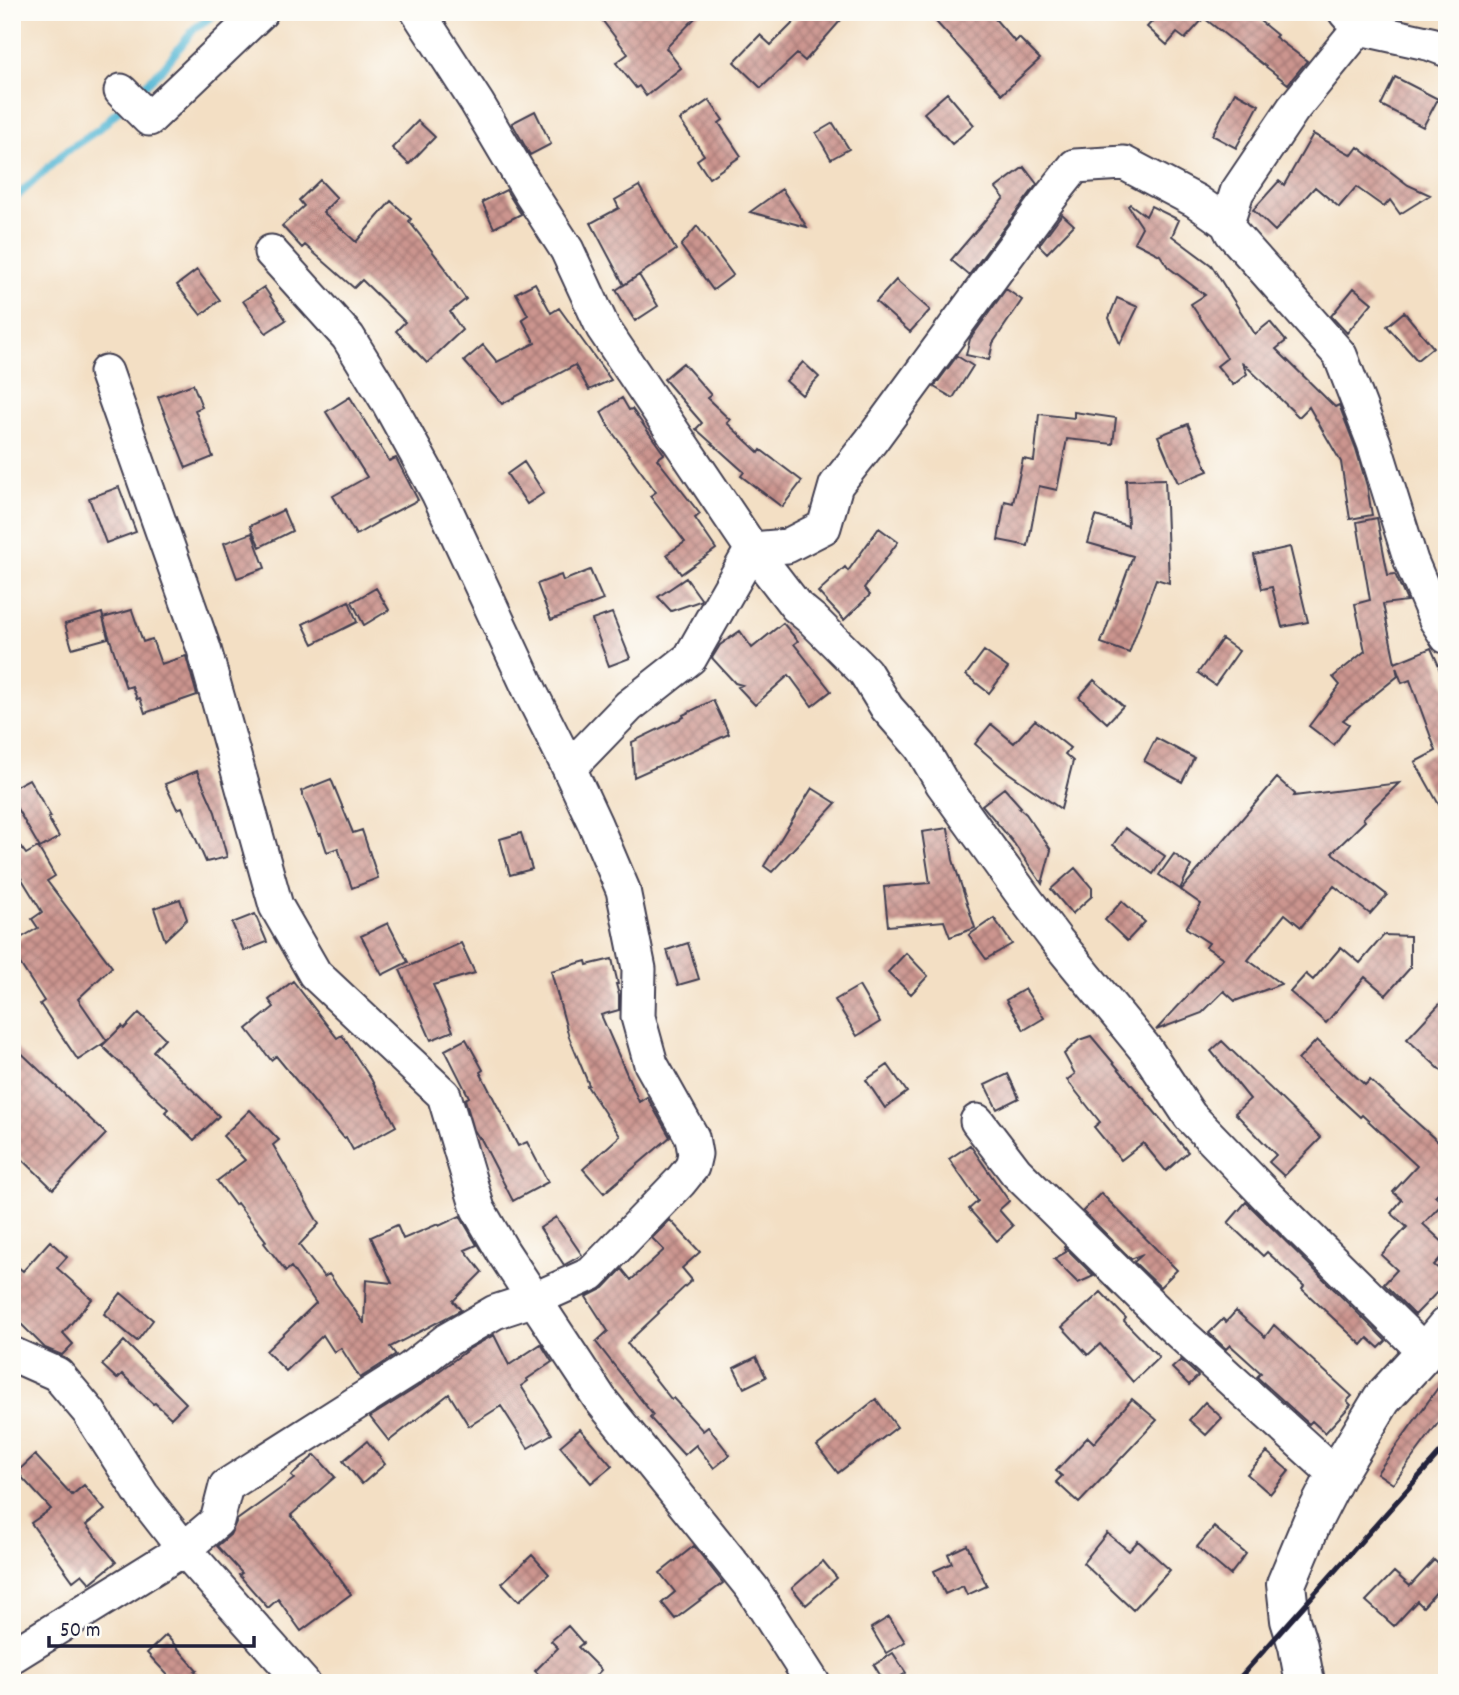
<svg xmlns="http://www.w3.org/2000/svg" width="1459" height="1695" viewBox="0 0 1459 1695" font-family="Dekko,sans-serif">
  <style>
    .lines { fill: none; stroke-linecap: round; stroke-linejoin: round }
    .stream { stroke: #56b8d5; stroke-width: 8 }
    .building { fill: url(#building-cross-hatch) }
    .minor-casing { stroke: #413e50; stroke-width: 37 }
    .primary-casing { stroke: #413e50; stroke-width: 42 }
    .minor { stroke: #fff; stroke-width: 33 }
    .primary { stroke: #fff; stroke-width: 38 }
    .rail { stroke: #22223b; stroke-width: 5 }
  </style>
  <defs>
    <pattern id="building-cross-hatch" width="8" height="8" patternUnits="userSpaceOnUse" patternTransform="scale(1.75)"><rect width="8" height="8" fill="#cc958f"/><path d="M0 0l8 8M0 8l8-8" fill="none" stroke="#a57976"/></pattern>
  </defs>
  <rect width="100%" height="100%" fill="#fdfcf7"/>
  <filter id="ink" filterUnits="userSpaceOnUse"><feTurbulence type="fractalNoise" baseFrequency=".0143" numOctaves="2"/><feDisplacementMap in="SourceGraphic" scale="14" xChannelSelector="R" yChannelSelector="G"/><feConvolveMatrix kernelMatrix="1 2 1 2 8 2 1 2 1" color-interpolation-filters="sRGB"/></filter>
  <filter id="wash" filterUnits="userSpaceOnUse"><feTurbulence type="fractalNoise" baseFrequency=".00686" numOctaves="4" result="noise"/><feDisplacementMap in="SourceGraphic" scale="28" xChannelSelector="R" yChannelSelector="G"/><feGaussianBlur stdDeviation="1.57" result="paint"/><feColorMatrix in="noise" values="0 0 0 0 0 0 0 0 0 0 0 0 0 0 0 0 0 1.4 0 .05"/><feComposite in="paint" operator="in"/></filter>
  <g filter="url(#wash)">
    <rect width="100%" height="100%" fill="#f3dfc4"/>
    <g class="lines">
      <path class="stream" d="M136 94 164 67 194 29 218 12
        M12 201 65 152 99 129 124 105"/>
    </g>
    <g id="blocks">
      <path class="building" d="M596 12H701L666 48 681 68 646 96 639 86 636 88 616 63 628 54Z
        M804 12H848L805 61 797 54 761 88 734 62 760 35 771 45Z
        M927 12H989L1015 42 1019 38 1040 59 1002 94Z
        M1156 12H1249L1277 35 1275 37 1307 61 1288 84 1204 18 1185 39 1177 33 1167 45 1147 27 1158 15Z
        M1395 77 1438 99 1423 127 1381 105Z
        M1235 92 1259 105 1236 148 1212 135Z
        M947 93 974 125 952 144 924 113Z
        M709 100 723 120 719 123 741 156 709 178 697 160 704 155 680 120Z
        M535 111 551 144 530 155 512 123Z
        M418 121 435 137 409 164 392 148Z
        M833 123 849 149 831 159 816 133Z
        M1313 134 1352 155 1358 147 1408 185 1430 195 1400 214 1390 200 1384 207 1356 187 1339 207 1315 187 1275 231 1253 210 1279 181 1284 185Z
        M1024 167 1037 184 969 275 951 260 1004 198 996 188Z
        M320 180 337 198 323 212 356 242 391 201 411 219 409 221 446 269 445 270 466 299 450 312 462 330 427 363 396 331 405 322 362 280 354 288 305 245 302 248 282 226 304 206 299 200Z
        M639 186 676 250 624 285 591 223 619 208 615 200Z
        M782 189 807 227 750 212Z
        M506 190 521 214 494 228 482 202Z
        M1130 204 1146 216 1151 206 1179 220 1172 236 1211 265 1255 334 1270 322 1286 341 1276 349 1335 407 1339 405 1356 449 1367 486 1372 515 1350 519 1341 462 1309 407 1299 417 1242 362 1247 374 1233 385 1217 366 1227 358 1191 304 1205 295 1168 267 1160 255 1134 242 1142 227 1128 206Z
        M1062 214 1074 225 1047 253 1039 245Z
        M697 226 733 275 713 290 681 246Z
        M197 270 220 300 201 315 177 285Z
        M639 275 658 306 635 321 616 290Z
        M896 280 930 310 910 332 876 302Z
        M535 283 551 313 559 308 611 380 589 390 575 365 502 404 464 361 483 345 497 362 535 343 522 319 528 315 516 293Z
        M264 287 286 320 266 333 243 301Z
        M1354 288 1372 303 1347 333 1331 316Z
        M1006 289 1022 300 993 343 989 360 966 355 970 339Z
        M1117 298 1138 307 1120 344 1109 318Z
        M1404 312 1433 347 1417 360 1387 326Z
        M957 356 973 366 953 398 934 387Z
        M803 362 819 377 802 395 786 381Z
        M683 363 711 395 707 398 730 420 727 423 759 453 761 450 802 481 782 507 741 476 744 472 696 429 702 423 664 379Z
        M193 384 202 407 195 410 213 457 186 468 158 397Z
        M350 397 389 461 396 458 418 500 377 521 378 522 356 535 333 496 367 477 326 412Z
        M622 398 629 410 632 409 664 454 657 459 700 514 695 518 716 549 681 574 667 554 685 542 650 496 656 492 610 429 601 412Z
        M1074 412 1116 418 1113 444 1067 439 1057 490 1039 486 1028 546 998 540 1005 501 1013 503 1023 459 1034 461 1039 414 1074 418Z
        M1188 424 1208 471 1178 483 1158 436Z
        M524 462 544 493 527 504 507 474Z
        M1165 479 1169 583 1156 579 1129 653 1101 643 1133 556 1088 543 1096 516 1128 526 1126 480Z
        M119 487 136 532 106 543 89 498Z
        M283 510 292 531 260 547 250 526Z
        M1377 518 1388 575 1395 574 1407 601 1383 604 1395 663 1431 648 1440 668H1439L1447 690V819L1415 762 1436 751 1410 680 1402 683 1396 667 1398 676 1343 720 1349 724 1334 745 1309 726 1340 685 1333 677 1365 651 1355 604 1370 600 1357 522Z
        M879 528 898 542 864 588 870 595 844 620 818 592 845 567 848 571Z
        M252 533 265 568 237 578 224 543Z
        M1290 547 1308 622 1282 627 1272 587 1262 589 1254 555Z
        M590 570 603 600 551 620 537 584 561 575 563 581Z
        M686 578 701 599 700 601 671 611 658 597Z
        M376 588 389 610 364 625 352 602Z
        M349 601 357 622 313 644 303 624Z
        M132 610 143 642 152 639 161 664 186 656 197 695 145 713 140 698 137 699 132 686 126 688 103 618Z
        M102 613 108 638 72 648 65 624Z
        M612 613 630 658 609 666 592 620Z
        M783 623 798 641 794 644 831 691 812 706 789 675 755 705 738 687 742 685 735 683 712 658 720 645 740 631 752 648Z
        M1222 639 1239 651 1215 685 1198 673Z
        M984 651 1008 668 989 693 966 675Z
        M1094 680 1123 706 1107 723 1079 697Z
        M713 700 729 734 634 777 632 742 684 717 683 715Z
        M1035 720 1070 748 1065 754 1073 761 1061 809 1006 771 975 744 991 724 1014 743Z
        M1156 738 1194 758 1182 782 1144 761Z
        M197 771 215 812 227 857 206 862 182 807 177 809 165 784Z
        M1277 778 1295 794 1294 796 1399 783 1363 818 1365 821 1332 853 1387 895 1370 914 1334 886 1301 927 1285 914 1248 960 1281 984 1235 1001 1224 991 1202 1013 1156 1030 1223 958 1206 947 1209 943 1186 928 1201 904 1181 890Z
        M29 779 51 817 48 818 59 837 40 848 12 800V788Z
        M331 779 353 833 362 830 378 878 352 888 338 848 327 852 321 834 319 835 301 791Z
        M812 788 836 803 772 872 764 866Z
        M1004 788 1021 807 1019 808 1026 814 1051 850 1042 884 1013 842 982 805Z
        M948 828 953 860 975 928 950 937 944 921 888 926 884 887 930 883 922 832Z
        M1125 828 1165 856 1153 874 1113 845Z
        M521 833 532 869 510 875 500 839Z
        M16 840 26 854 38 847 55 876 47 881 112 967 78 999 107 1041 78 1060 40 1004 44 1001 12 951V943L38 928 32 919 42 912 12 863V843Z
        M1174 854 1191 866 1180 889 1159 875Z
        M1075 868 1092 888V896L1072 914 1051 889Z
        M180 899 187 919 165 940 154 908Z
        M1122 901 1145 922 1127 941 1105 920Z
        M255 914 267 942 244 951 232 923Z
        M994 918 1012 944 986 959 969 935Z
        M388 923 408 962 382 975 361 936Z
        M1384 935 1410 936V968L1386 995 1365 977 1326 1023 1290 992 1306 974 1313 980 1341 947 1360 963Z
        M461 943 475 973 433 985 453 1031 431 1040 400 970Z
        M688 943 699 979 678 985 667 950Z
        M906 953 928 976 911 994 888 972Z
        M612 959 618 984H616L619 995V1010L601 1015 639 1102 647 1097 670 1137 604 1193 583 1169 620 1136 587 1086 589 1085 569 1037 551 971 586 961 587 965Z
        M293 981 337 1038 342 1035 371 1079 396 1126 353 1150 346 1137 344 1138 276 1056 271 1060 247 1029 274 1007 269 1000Z
        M859 986 880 1022 857 1036 835 1000Z
        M1025 989 1044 1018 1024 1030 1006 1000Z
        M1447 996V1076L1407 1039Z
        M139 1013 165 1038 153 1051 219 1116 194 1140 165 1112 168 1109 102 1046 122 1026 124 1029Z
        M1091 1036 1188 1152 1166 1171 1143 1143 1121 1160 1094 1127 1100 1122 1067 1080 1075 1074 1064 1054 1079 1040Z
        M466 1039 483 1070 480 1072 518 1146 527 1142 548 1182 513 1201 480 1137 479 1138 474 1130 465 1099 469 1097 445 1050Z
        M1317 1040 1365 1085 1370 1080 1447 1150V1184L1435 1196 1443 1203 1423 1224 1447 1246V1251L1434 1265 1447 1276V1282L1415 1315 1384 1284 1397 1270 1381 1255 1407 1227 1391 1213 1402 1200 1393 1192 1417 1166 1362 1115 1360 1117 1298 1060Z
        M1222 1041 1321 1138 1284 1176 1269 1162 1276 1155 1235 1113 1250 1099 1211 1051Z
        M12 1044 106 1134 53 1189 12 1149Z
        M888 1065 907 1092 885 1108 866 1080Z
        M1008 1074 1019 1098 997 1109 985 1085Z
        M250 1110 279 1140 273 1145 319 1224 299 1245 324 1277 329 1274 364 1323 366 1280 392 1283 371 1237 397 1225 403 1239 438 1224 439 1226 460 1216 477 1245 465 1250 482 1272 453 1301 461 1310 390 1347 396 1355 360 1378 341 1348 334 1352 323 1335 286 1371 266 1351 316 1303 291 1267 286 1271 264 1243 266 1241 237 1203 235 1205 217 1181 245 1160 223 1136Z
        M970 1145 1009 1201 999 1210 1013 1226 997 1241 969 1209 978 1201 949 1159Z
        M1101 1193 1177 1270 1160 1287 1134 1262 1143 1254 1131 1259 1083 1211Z
        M1246 1202 1386 1341 1379 1348 1368 1338 1362 1345 1302 1289 1304 1286 1267 1252 1263 1256 1228 1223Z
        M556 1217 582 1255 564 1265 540 1228Z
        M670 1220 700 1252 682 1268 692 1280 658 1312 659 1313 627 1343 671 1399 673 1398 703 1431 708 1427 730 1455 714 1468 696 1445 684 1455 650 1418 653 1415 596 1342 608 1331 586 1297 604 1288 622 1269 631 1280 664 1250 652 1238Z
        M50 1241 67 1257 57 1268 92 1299 63 1333 73 1344 62 1355 45 1348 12 1315V1262L23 1271Z
        M1064 1246 1094 1276 1078 1283 1054 1259 1066 1252Z
        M1101 1292 1126 1318 1124 1321 1159 1357 1133 1382 1100 1344 1088 1355 1062 1327Z
        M121 1293 153 1320 137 1341 104 1314Z
        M1236 1311 1265 1337 1274 1325 1352 1396 1347 1401 1351 1405 1325 1433 1312 1421 1309 1424 1257 1377 1261 1373 1230 1345 1226 1349 1209 1333 1223 1319 1226 1322Z
        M494 1335 509 1365 541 1344 552 1362 527 1379 528 1381 521 1386 552 1434 528 1448 501 1406 469 1426 449 1394 389 1441 370 1417 416 1388 469 1349Z
        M124 1341 186 1403 171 1418 155 1403 153 1404 122 1374 117 1379 102 1365Z
        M756 1357 766 1377 744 1388 734 1368Z
        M1181 1360 1198 1376 1189 1385 1172 1368Z
        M1447 1375V1411L1393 1484 1377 1473Z
        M876 1399 897 1427 838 1473 817 1446Z
        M1132 1399 1157 1420 1079 1503 1056 1482 1062 1476 1056 1471 1088 1437 1094 1443Z
        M1205 1402 1222 1418 1206 1435 1189 1420Z
        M580 1429 612 1466 591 1483 560 1446Z
        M367 1441 385 1464 362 1484 343 1461Z
        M1267 1452 1289 1471 1270 1494 1247 1474Z
        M35 1455 72 1495 84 1485 105 1510 86 1525 116 1562 90 1583 82 1574 73 1581 31 1523 51 1509 17 1472Z
        M315 1455 335 1477 291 1515 330 1563 329 1564 351 1594 301 1631 278 1599 268 1608 239 1575 242 1573 217 1546 230 1535 237 1520 294 1479 291 1476Z
        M1214 1527 1246 1554 1230 1575 1197 1547Z
        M1107 1533 1129 1551 1138 1541 1170 1570 1133 1610 1083 1563Z
        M967 1545 987 1586 967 1595 963 1586 945 1594 934 1571 952 1563 948 1554Z
        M694 1546 723 1583 675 1619 662 1603 675 1592 660 1573Z
        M532 1555 549 1574 519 1601 502 1583Z
        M1434 1560 1447 1572V1580L1423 1607 1417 1601 1394 1626 1366 1601 1394 1572 1410 1586Z
        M823 1561 837 1578 806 1605 792 1588Z
        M889 1617 905 1642 886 1653 871 1628Z
        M568 1626 583 1643 578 1647 601 1670 589 1683H548L535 1671 558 1648 551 1641Z
        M166 1635 197 1670 195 1671 206 1683H175L147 1653Z
        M893 1653 906 1673 890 1683H885L874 1665Z"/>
    </g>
  </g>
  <g filter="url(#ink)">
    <use href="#blocks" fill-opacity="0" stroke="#413e50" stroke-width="2"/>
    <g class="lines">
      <g class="minor-casing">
        <path id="minor" d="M418 12 477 103 531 194 567 250 603 328 752 549 796 606 813 620 865 672 887 708 921 747 942 783 1027 901 1057 941 1147 1051 1190 1116 1268 1197 1425 1352
          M1345 12 1359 28 1431 44 1447 50
          M121 91 149 119 261 12
          M1227 223 1237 192 1293 109 1359 28
          M106 372 204 649 276 906 315 974 444 1095 478 1209 503 1252 600 1399 752 1588 813 1683
          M569 768 629 706 690 658 752 549 787 546 824 527 836 485 871 441 1045 204 1075 166 1124 163 1196 201 1227 223 1232 233 1340 355 1374 443 1411 561 1436 620 1447 637
          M977 1121 1016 1172 1169 1323 1336 1475
          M12 1354 57 1374 89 1412 142 1495 184 1549 303 1683
          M12 1656 184 1549 217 1521 226 1486 410 1369 447 1340 495 1312 535 1299 591 1274 680 1182 692 1167 695 1154 692 1137 651 1064 638 1017 639 969 623 890 595 824 569 768 532 695 438 493 388 402 348 337 271 252"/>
      </g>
      <g class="primary-casing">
        <path id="primary" d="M1305 1683 1298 1646 1290 1620 1286 1584 1312 1522 1336 1475 1382 1399 1425 1352 1447 1326"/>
      </g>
      <use href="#minor" class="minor"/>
      <use href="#primary" class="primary"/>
      <path class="rail" d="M1235 1683 1447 1445"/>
    </g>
  </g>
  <rect width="1459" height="1695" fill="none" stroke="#fdfcf7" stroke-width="42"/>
  <path d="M49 1636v10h205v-10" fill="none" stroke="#22223b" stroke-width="3.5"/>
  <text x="60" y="1636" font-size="21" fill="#22223b" stroke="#fdfcf7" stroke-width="5" paint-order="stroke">50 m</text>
</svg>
